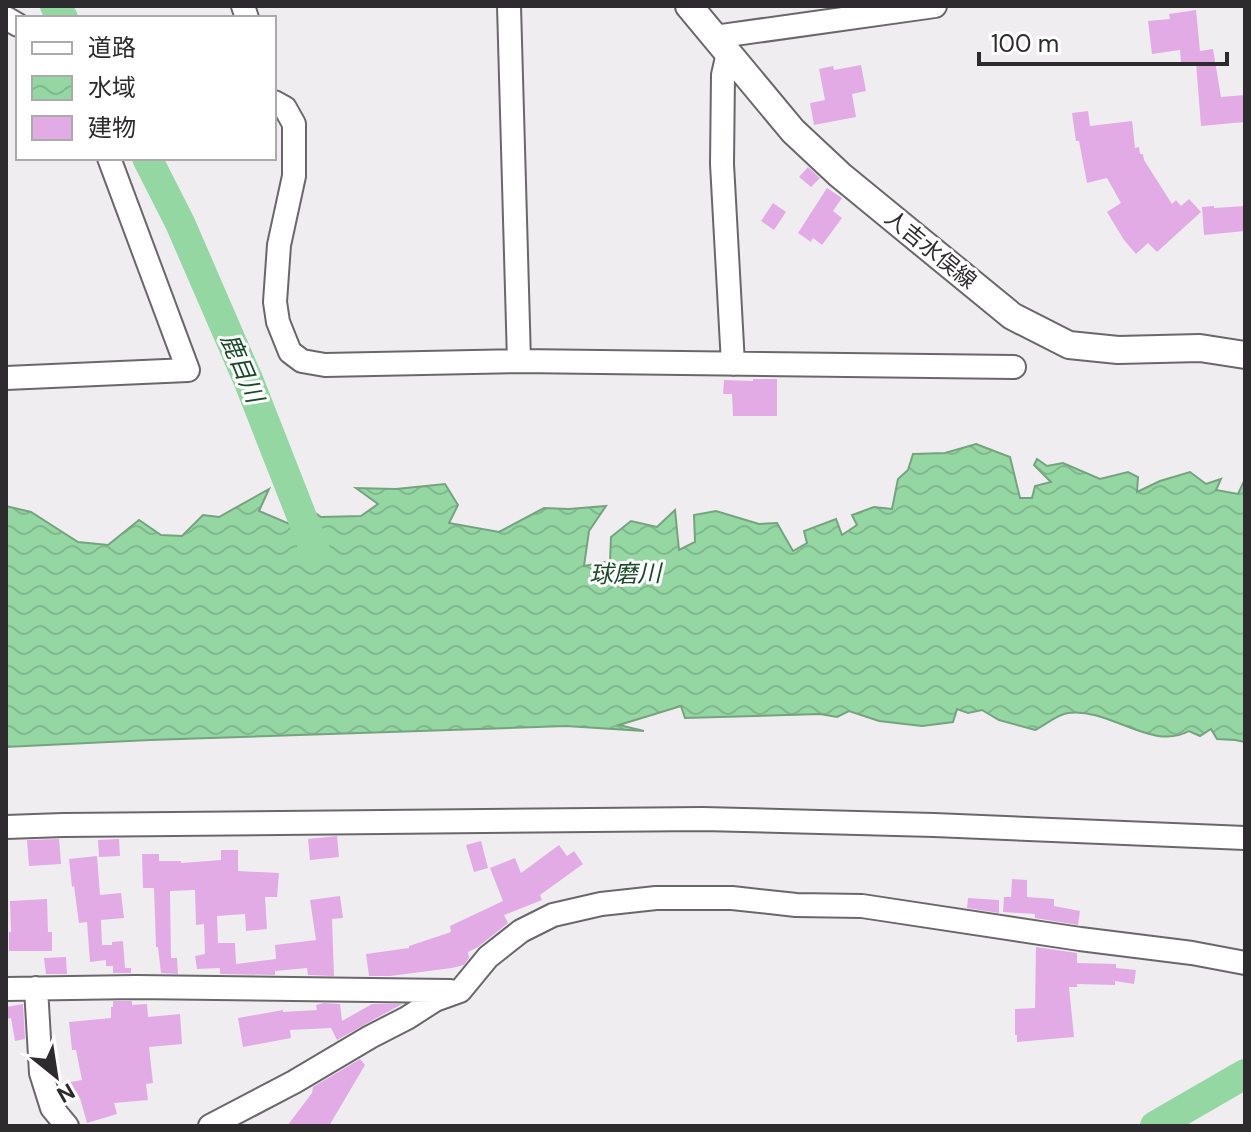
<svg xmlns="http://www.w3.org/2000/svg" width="1251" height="1132" viewBox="0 0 1251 1132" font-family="'DM Sans','Noto Sans JP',sans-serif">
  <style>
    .water { fill: url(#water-waves); stroke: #75a37f; stroke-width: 2 }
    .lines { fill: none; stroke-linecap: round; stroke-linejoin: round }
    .river { stroke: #94d7a2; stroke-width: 30 }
    .building { fill: #e2abe6 }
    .minor-casing { stroke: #6a676a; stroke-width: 26 }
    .major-casing { stroke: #6a676a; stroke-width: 30 }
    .minor { stroke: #fff; stroke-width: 22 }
    .major { stroke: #fff; stroke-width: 26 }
    .labels { text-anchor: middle; stroke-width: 6; stroke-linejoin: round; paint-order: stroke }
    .street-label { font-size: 22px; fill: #2d2b2d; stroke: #fff }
    .water-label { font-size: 24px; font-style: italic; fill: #194927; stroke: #fff }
  </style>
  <defs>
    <pattern id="water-waves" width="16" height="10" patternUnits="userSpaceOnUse" patternTransform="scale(2)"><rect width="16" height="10" fill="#94d7a2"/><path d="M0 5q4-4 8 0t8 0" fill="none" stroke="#80b98c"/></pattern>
  </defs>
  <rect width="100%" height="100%" fill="#f0edf0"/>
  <path class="water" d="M976 444 1010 457 1020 498H1032L1035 486 1051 482 1034 465 1037 459 1047 466 1063 463 1100 479 1128 472 1138 477 1137 492 1160 481 1190 472 1206 484 1221 479 1216 490 1238 494 1245 479V742L1235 740 1217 739 1211 729 1200 736 1189 731C1152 752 1109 707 1068 713 1058 714 1045 725 1035 730L999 720 982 710 968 713 957 709 953 722 922 726 879 721 849 711 837 717 820 714 685 718 681 706 619 725 644 731 566 726 150 740 6 747V506L31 512 78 542 108 545 139 520 161 535 182 536 203 515 219 517 269 489 259 511 292 525 307 507 321 517 361 516 378 504 356 488 396 489 445 484 458 505 449 523 499 532 544 508 569 509 606 506 589 531 584 566 610 561 611 537 631 521 657 527 675 510 679 550 695 542 694 515 716 511 759 524 777 523 793 551 807 543 804 531 836 519 842 535 857 525 852 515 874 507 892 509 898 479 908 470 913 454 945 453Z"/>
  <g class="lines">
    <path class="river" d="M55 6 63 18
      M147 158 180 223 249 382 316 553
      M1155 1126 1245 1074"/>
  </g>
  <path class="building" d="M1196 10 1200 51 1213 49 1221 97 1245 95V122L1201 126 1196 62 1181 63 1180 50 1152 54 1148 21 1170 19 1169 14Z
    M861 65 866 91 852 94 856 117 814 125 810 103 825 100 819 69 833 66 834 70Z
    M1088 111 1090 126 1132 121 1135 148 1139 147 1140 154H1143L1144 160 1172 204 1176 200 1181 206 1189 199 1201 212 1157 252 1148 243 1136 254 1124 240 1107 212 1121 203 1107 178 1087 183 1079 141H1076L1072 113Z
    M808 167 820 178 811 187 799 177Z
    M827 188 842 198 833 211 842 218 822 245 813 238 811 242 798 233Z
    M773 203 786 212 774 230 761 221Z
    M1214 206V208L1245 206V231L1204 235 1202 207Z
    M753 379H777V416H733L732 394H723L724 380 753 381Z
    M337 836 339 857 310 860 308 839Z
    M59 839 61 864 29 866 27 840Z
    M119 839 120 856 99 857 98 840Z
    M481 841 488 868 474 872 466 845Z
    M559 845 567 856 574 851 583 864 540 895 542 900 504 915 508 923 478 947 468 952 469 958 464 965 452 968 390 976H369L366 954 409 948V946L451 932 450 926 503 901 490 868 515 858 521 873Z
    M221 850H238V871L279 873 277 897H265L267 929 246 931 245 914 217 916 218 943H235L236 964 276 959 275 945 316 940 310 900 340 896 343 918 332 919 334 976 308 975 307 968 275 971V975L220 974V968L197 969 195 956 205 954 204 924 196 925 195 890 170 891 171 958H177L178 974 161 973 158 947H156L154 888H143L142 854H159V861H181V863L221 860Z
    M97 856 100 895 121 893 124 918 101 920 102 945H112V942L123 941 125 968H131V973H113V966H106V960L90 962 87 922 79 923 74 886 72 887 69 859Z
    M1012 879 1027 880V897L1054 899V906L1080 911 1078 925 1035 918V914L1003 912 1004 897H1011Z
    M968 898 999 900V913L967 908Z
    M47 899 48 932H52V951H9V932H11L10 901Z
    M1036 947 1077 953V963L1116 964V968L1136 970 1134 984 1115 981V985L1077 984V987H1069L1074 1037 1017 1042V1035H1015V1009L1035 1008Z
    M66 957 67 974H46L44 958Z
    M113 1001H132V1005L147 1004 148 1017 180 1014 182 1044 149 1047 153 1083 146 1084 148 1100 114 1103 117 1114 87 1123 80 1098 64 1101 59 1084 82 1080 76 1050H72L69 1022 111 1018V1007H113Z
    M324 1003 340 1004 342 1021 372 1004H402L337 1040 331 1028 290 1030 291 1038 243 1047 238 1018 283 1010V1012L317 1010 316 1005Z
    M23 1004 25 1039 15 1041 11 1018 6 1019V1007Z
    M360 1059 365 1065 329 1126H287L312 1093 313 1087Z"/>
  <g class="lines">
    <g class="minor-casing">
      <path id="minor" d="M243 6 247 18
        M509 6 519 361
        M6 18 18 25
        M714 37 935 6
        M728 53 723 75 722 164 733 364
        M274 102 285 108 294 124V176L279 245 275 302 278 322 290 352 302 361 325 365 519 361 1014 367
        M6 378 188 370 109 158
        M6 827 63 825 703 819 934 825 1245 838
        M36 988 41 1073 52 1108 67 1126
        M6 989 136 987 450 991
        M210 1126 294 1082 370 1037 407 1018 435 1000 460 991 488 957 521 931 553 915 601 904 656 898H732L796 905 862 906 1080 939 1192 953 1245 963"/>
    </g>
    <g class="major-casing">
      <path id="major" d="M689 6 793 131 840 175 1012 316 1069 345 1118 350 1200 348 1245 355"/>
    </g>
    <use href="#minor" class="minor"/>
    <use href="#major" class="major"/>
  </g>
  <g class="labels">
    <g class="street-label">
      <text transform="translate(931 249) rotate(39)" y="8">人吉水俣線</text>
    </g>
    <g class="water-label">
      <text transform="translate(242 368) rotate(67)" y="8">鹿目川</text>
      <text transform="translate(625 574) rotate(-1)" y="8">球磨川</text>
    </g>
  </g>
  <rect width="1251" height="1132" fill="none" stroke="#2d2b2d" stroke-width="16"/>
  <rect x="16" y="16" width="260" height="144" fill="#ffffff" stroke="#abaaab" stroke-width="2"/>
  <rect x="32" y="42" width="40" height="12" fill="#ffffff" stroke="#abaaab" stroke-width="2"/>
  <text x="88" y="56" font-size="24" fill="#2d2b2d">道路</text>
  <rect x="32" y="76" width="40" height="24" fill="url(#water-waves)" stroke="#abaaab" stroke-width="2"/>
  <text x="88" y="96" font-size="24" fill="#2d2b2d">水域</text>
  <rect x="32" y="116" width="40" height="24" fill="#e2abe6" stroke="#abaaab" stroke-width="2"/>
  <text x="88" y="136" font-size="24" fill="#2d2b2d">建物</text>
  <g transform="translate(56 1076) rotate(150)" stroke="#ffffff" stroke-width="6" paint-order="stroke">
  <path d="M0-6L14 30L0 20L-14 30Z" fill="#2d2b2d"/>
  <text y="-12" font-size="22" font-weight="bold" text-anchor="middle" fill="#2d2b2d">N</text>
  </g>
  <path d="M979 52v12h248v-12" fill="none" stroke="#2d2b2d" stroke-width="4"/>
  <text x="991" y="52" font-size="24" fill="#2d2b2d" stroke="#ffffff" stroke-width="6" paint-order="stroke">100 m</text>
</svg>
